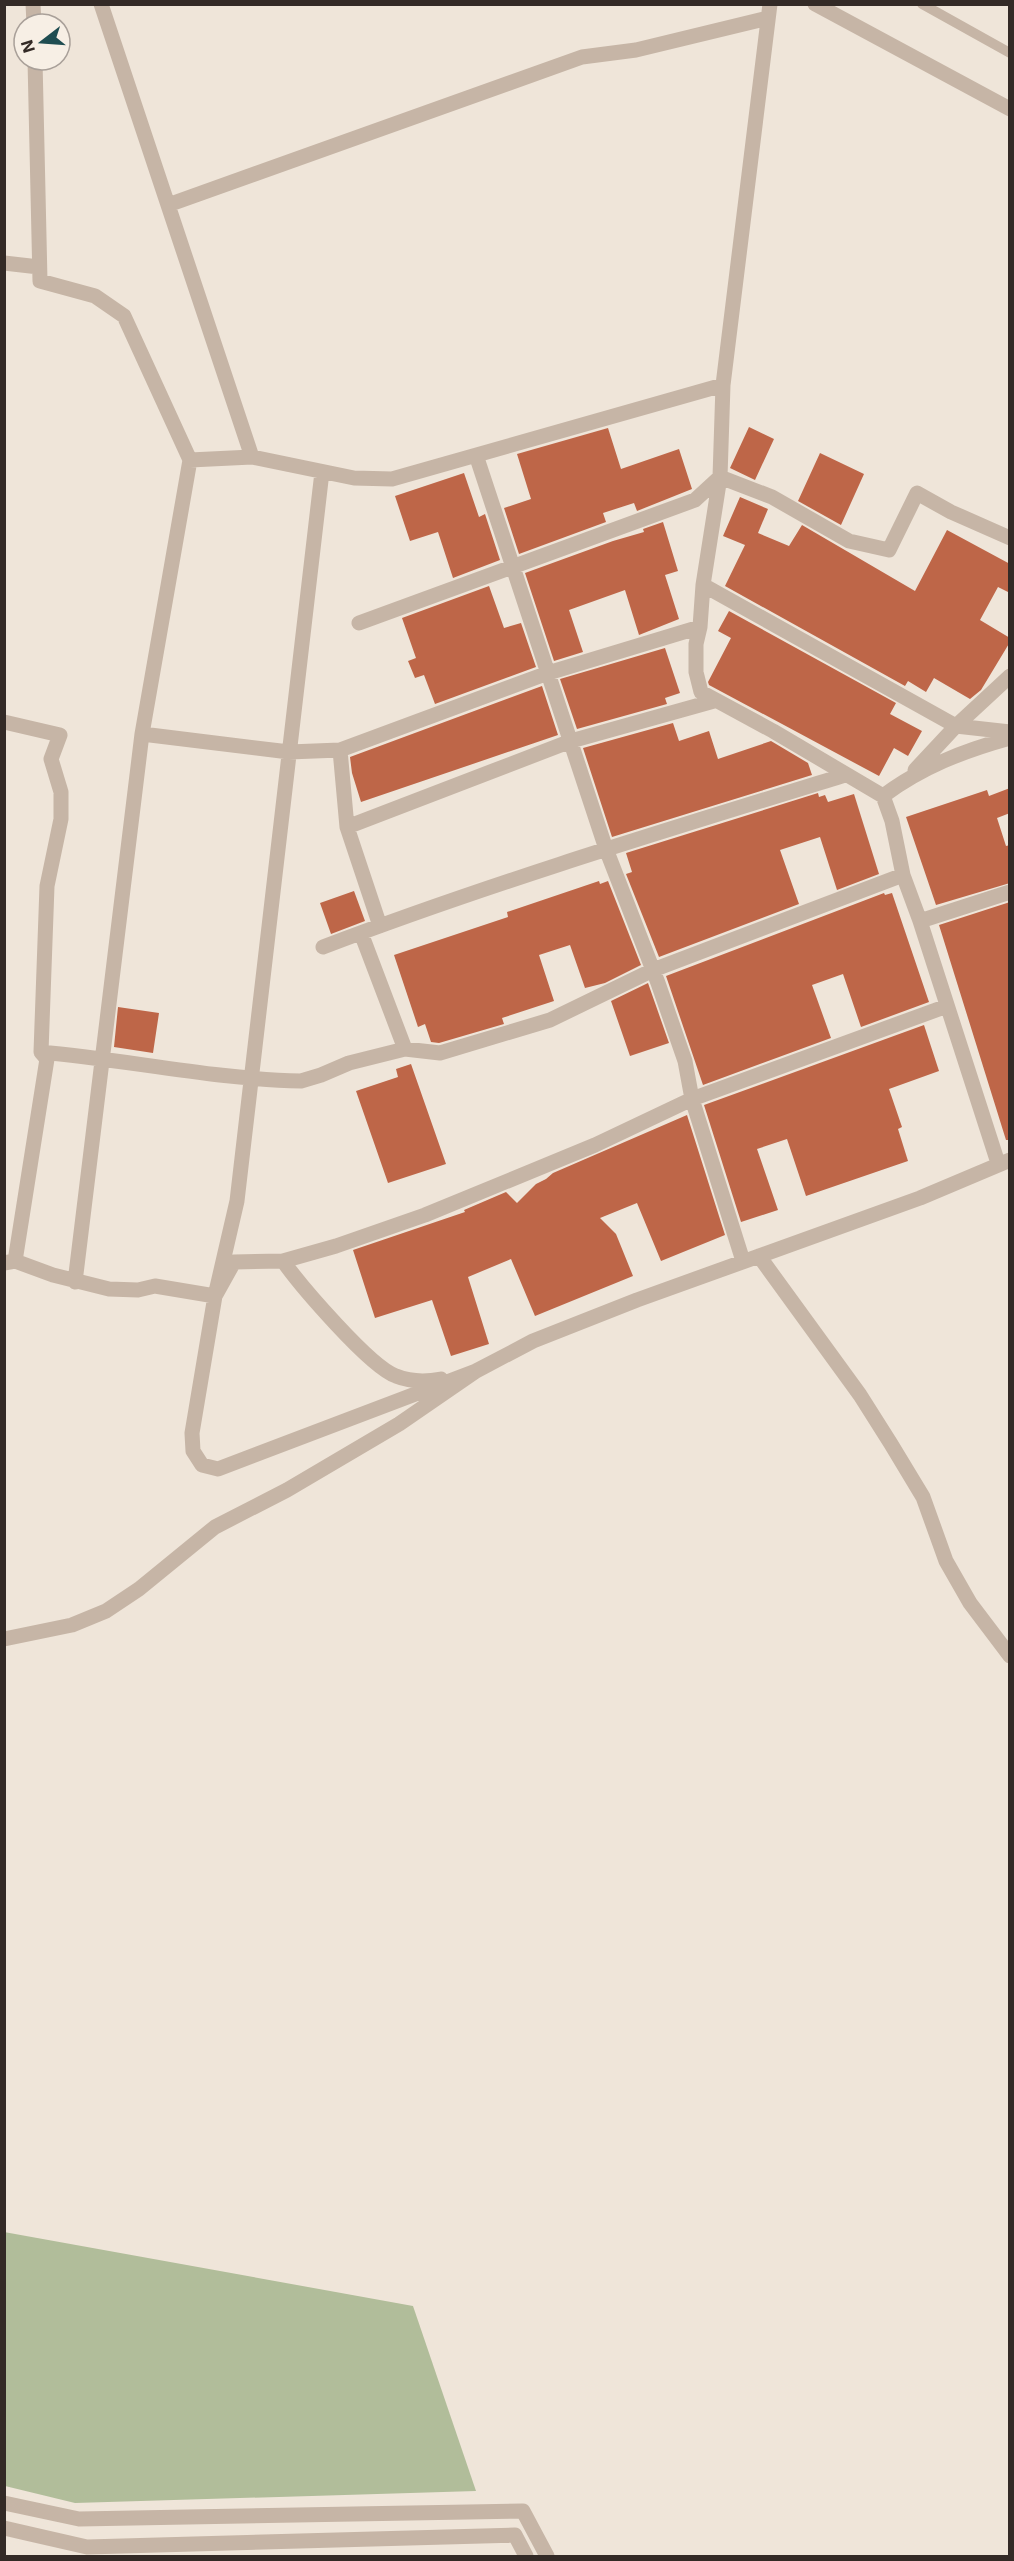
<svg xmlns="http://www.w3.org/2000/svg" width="1014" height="2561" viewBox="0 0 1014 2561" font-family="Inter,sans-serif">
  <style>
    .green { fill: #b1bd9a }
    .building { fill: #be6648 }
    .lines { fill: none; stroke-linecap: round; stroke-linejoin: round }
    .service { stroke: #c6b5a6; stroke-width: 10 }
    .minor { stroke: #c6b5a6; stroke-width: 15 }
    .tertiary { stroke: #c6b5a6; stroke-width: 15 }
  </style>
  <rect width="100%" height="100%" fill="#efe5d9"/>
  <path class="green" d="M4 2232 413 2306 476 2491 75 2503 5 2486Z"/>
  <path class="building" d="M749 427 774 439 755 480 730 468Z
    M608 428 621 469 679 449 692 489 637 511 634 503 603 513 606 522 519 554 504 508 531 499 517 454Z
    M820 453 864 474 841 525 798 501Z
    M464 473 479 517 485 514 500 560 453 578 438 532 410 541 395 496Z
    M740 497 768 509 758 533 789 546 802 525 915 591 947 530 1010 564V593L998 587 980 620 1010 638V642L981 690 970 699 934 678 926 692 908 681 905 686 725 586 745 545 723 536Z
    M663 522 678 571 665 575 679 619 639 635 625 590 569 610 583 652 554 661 525 573 613 541 644 532 643 529Z
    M489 586 504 628 521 623 536 667 435 704 424 675 415 678 408 661 416 658 402 618Z
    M729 611 896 703 890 714 922 731 908 756 894 748 879 776 709 685 708 682 731 638 718 631Z
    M665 648 680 693 665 698 667 704 577 729 560 679Z
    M542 686 558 735 361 802 352 773 350 757Z
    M673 723 679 741 709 731 718 759 771 741 808 763 812 775 612 837 583 748Z
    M1010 788V813L997 818 1006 846 1010 845V883L936 905 906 817 987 790 989 796Z
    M818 793 819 797 825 795 828 802 854 794 879 874 837 890 820 837 780 850 799 904 659 957 626 874 632 872 626 853Z
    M599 881 600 884 608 881 641 965 605 983 585 988 570 945 539 955 554 1001 502 1018 504 1024 439 1043 431 1042 425 1024 418 1027 394 955 508 917 507 912Z
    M354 891 365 921 331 934 320 903Z
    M884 893 885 895 892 893 929 1002 861 1027 843 974 812 985 831 1038 703 1085 666 976Z
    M1010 902V1140H1006L939 925Z
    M648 983 669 1043 630 1056 611 1001Z
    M118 1007 159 1013 153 1053 114 1047Z
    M924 1025 939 1071 889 1089 902 1127 898 1129 908 1161 806 1196 787 1139 757 1149 778 1210 741 1222 704 1105Z
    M411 1064 446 1164 388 1183 356 1091 398 1077 396 1069Z
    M687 1115 725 1235 661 1261 637 1203 600 1218 616 1234 633 1276 535 1316 511 1259 468 1277 489 1344 451 1356 432 1300 375 1318 353 1250 465 1212 464 1210 506 1192 517 1203 536 1184 546 1179 553 1173Z"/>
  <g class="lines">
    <path class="service" d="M922 4 1010 53"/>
    <path class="minor" d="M33 4 34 24
      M101 4 252 457
      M35 60 40 281 95 296 124 316 190 460 142 734 75 1282
      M168 205 582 57 636 50 768 18
      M4 263 39 267
      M476 455 606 849 658 983 685 1061 692 1099 743 1261
      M190 460 252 457 354 478 392 479 723 385
      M322 472 237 1201 215 1296 192 1433 193 1451 202 1465 218 1469 476 1371
      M703 585 956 726 1010 732
      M359 623 695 500 720 477 723 385 770 4
      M4 722 60 735 51 759 61 792V819L47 886 41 1052 47 1059 15 1261
      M142 734 289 752 340 750 548 673 700 627
      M340 750 347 827 380 926
      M915 770 956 726 1010 676
      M883 796 773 731 701 692 696 672V644L700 627 703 585 720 477 772 497 849 541 889 550 917 493 951 512 1010 538
      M347 827 571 741 714 701
      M920 921 1010 892
      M361 933 405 1049
      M323 947C494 882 670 829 845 775
      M41 1052C128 1060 214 1079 301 1081L321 1075 349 1063 405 1049 440 1053 550 1020 653 970 903 875
      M998 1163 920 921 903 875 892 821 883 796C922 767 963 751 1010 738
      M759 1256 860 1395 891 1444 923 1497 946 1561 970 1603 1010 1656
      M283 1261C300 1285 370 1367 396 1376 411 1382 426 1382 441 1379
      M4 1263 15 1261 53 1275 109 1289 138 1290 155 1286 215 1296 234 1262 283 1261 336 1246 425 1215 595 1145 692 1099 947 1006
      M4 1639 72 1625 106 1611 139 1589 215 1527 287 1490 399 1424 476 1371 533 1341 637 1300 920 1198 1010 1160
      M4 2503 79 2519 523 2511 547 2556
      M4 2528 87 2547 515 2535 526 2556"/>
    <path class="tertiary" d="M815 4 1010 109"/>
  </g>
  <rect width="1014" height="2561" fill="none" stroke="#332a26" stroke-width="12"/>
  <g transform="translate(42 42) rotate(253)"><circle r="28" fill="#f7efe5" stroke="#a9a099" stroke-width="1.5"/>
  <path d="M0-4.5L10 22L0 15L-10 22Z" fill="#1f4d51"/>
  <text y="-9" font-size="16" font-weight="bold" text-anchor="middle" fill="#332a26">N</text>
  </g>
</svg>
